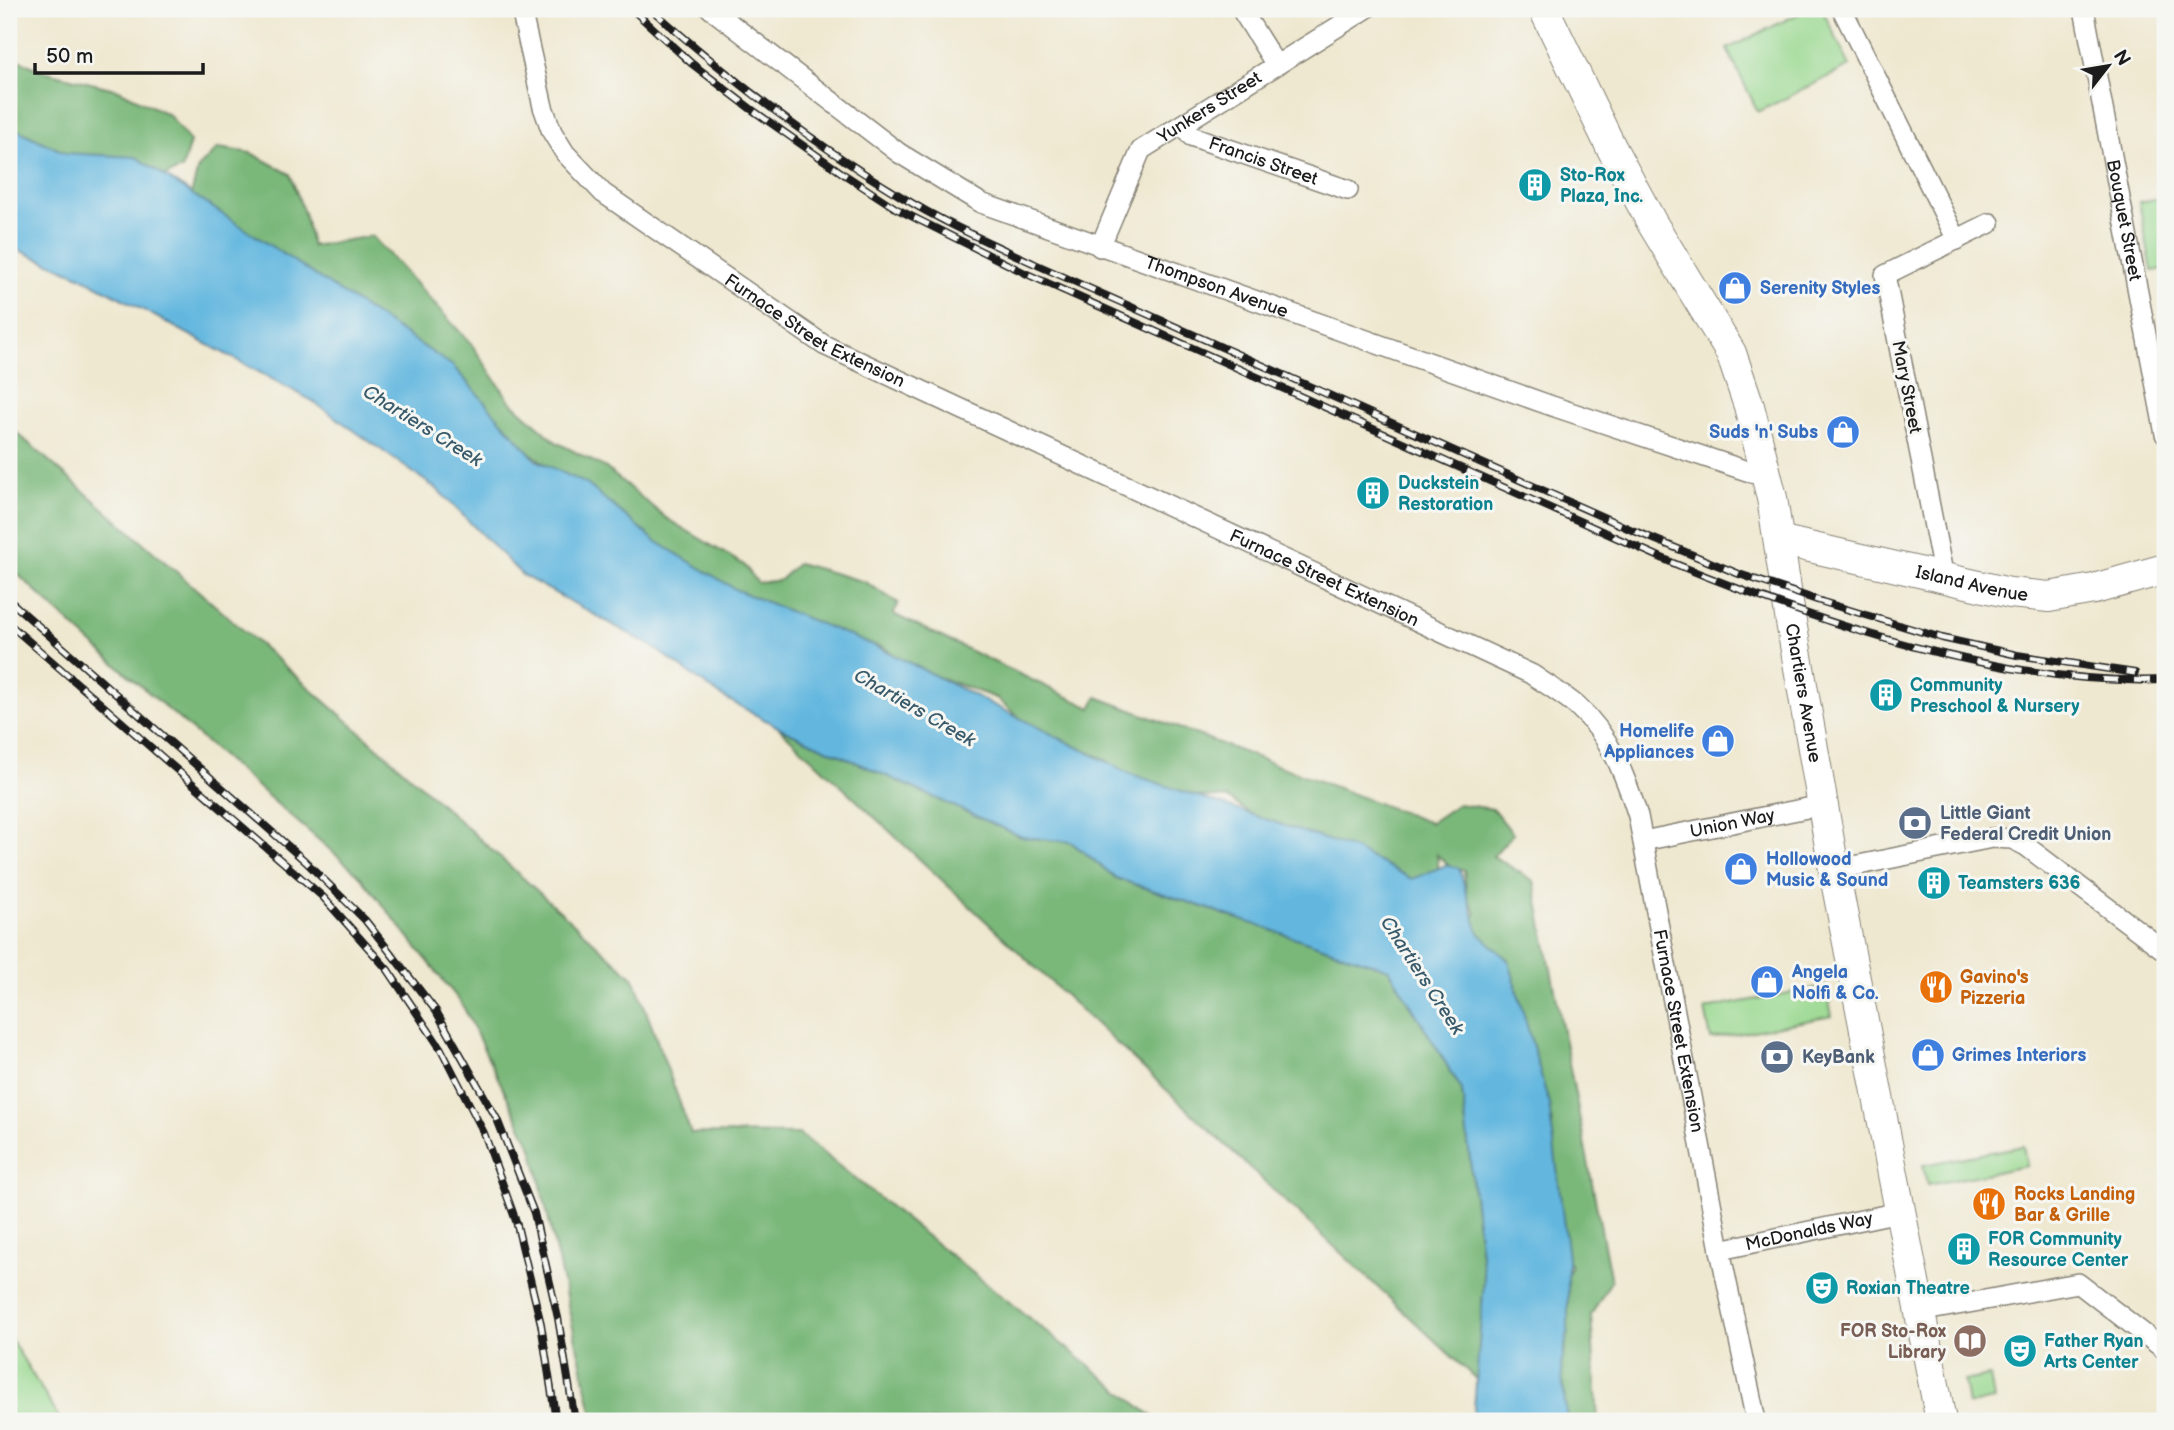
<svg xmlns="http://www.w3.org/2000/svg" width="2174" height="1430" viewBox="0 0 2174 1430" font-family="'Balsamiq Sans',sans-serif">
  <style>
    .green { fill: #99d88f; stroke: #5a7a56; stroke-width: 2 }
    .forest { fill: #7ab87a; stroke: #4b6a4b; stroke-width: 2 }
    .water { fill: #63b7df; stroke: #406a7e; stroke-width: 2 }
    .lines { fill: none; stroke-linecap: round; stroke-linejoin: round }
    .street-casing { stroke: #868276; stroke-width: 22 }
    .primary-casing { stroke: #868276; stroke-width: 32 }
    .street { stroke: #fff; stroke-width: 19 }
    .primary { stroke: #fff; stroke-width: 30 }
    .rail-casing { stroke: #1c1c1c; stroke-width: 8 }
    .rail { stroke: #f6f6f2; stroke-width: 5; stroke-dasharray: 16; stroke-linecap: butt }
    .labels { text-anchor: middle; stroke-width: 6; stroke-linejoin: round; paint-order: stroke }
    .street-label { font-size: 18px; fill: #1c1c1c; stroke: #f6f6f2 }
    .culture-label { font-size: 18px; font-weight: bold; fill: #0d838f; stroke: #f6f6f2; text-anchor: start }
    .shop-label { font-size: 18px; font-weight: bold; fill: #366cbe; stroke: #f6f6f2; text-anchor: start }
    .service-label { font-size: 18px; font-weight: bold; fill: #4e5e75; stroke: #f6f6f2; text-anchor: start }
    .food-label { font-size: 18px; font-weight: bold; fill: #c56008; stroke: #f6f6f2; text-anchor: start }
    .education-label { font-size: 18px; font-weight: bold; fill: #785e54; stroke: #f6f6f2; text-anchor: end }
    .water-label { font-size: 19px; font-style: italic; fill: #385a6a; stroke: #f6f6f2 }
  </style>
  <rect width="100%" height="100%" fill="#f6f6f2"/>
  <filter id="ink" filterUnits="userSpaceOnUse"><feTurbulence type="fractalNoise" baseFrequency=".0143" numOctaves="2"/><feDisplacementMap in="SourceGraphic" scale="14" xChannelSelector="R" yChannelSelector="G"/><feConvolveMatrix kernelMatrix="1 2 1 2 8 2 1 2 1" color-interpolation-filters="sRGB"/></filter>
  <filter id="wash" filterUnits="userSpaceOnUse"><feTurbulence type="fractalNoise" baseFrequency=".00686" numOctaves="4" result="noise"/><feDisplacementMap in="SourceGraphic" scale="28" xChannelSelector="R" yChannelSelector="G"/><feGaussianBlur stdDeviation="1.57" result="paint"/><feColorMatrix in="noise" values="0 0 0 0 0 0 0 0 0 0 0 0 0 0 0 0 0 1.4 0 .05"/><feComposite in="paint" operator="in"/></filter>
  <g filter="url(#wash)">
    <rect width="100%" height="100%" fill="#efe8d0"/>
    <path class="green" d="M1808 9H1822L1850 66 1758 112 1727 49Z
      M2165 197V269L2152 271 2139 202Z
      M1826 986 1832 1016 1711 1039 1705 1009Z
      M2023 1146 2027 1166 1927 1185 1923 1165Z
      M9 1336 61 1421H9Z
      M1990 1376 1994 1400 1968 1405 1964 1381Z"/>
    <path class="forest" d="M9 56 43 71 119 90 169 115 190 142 182 169 156 179 89 169 9 130Z
      M218 148 251 153 290 174 304 213 312 246 372 236 472 345 510 401 556 442 606 468 666 518 744 565 758 583 780 580 798 563 865 582 898 603 893 614 1091 708 1097 697 1430 823 1458 804 1493 809 1513 834 1493 856 1534 881 1611 1281 1591 1315 1598 1421H1554L1564 1384 1559 1375 1557 1363C1569 1349 1567 1342 1558 1328L1565 1282 1571 1267 1563 1248 1545 1150 1553 1122 1545 1112 1533 1072 1535 1054 1525 1046 1519 1020 1525 1016 1515 1004 1509 959 1494 955 1471 925 1476 912 1467 897 1464 870H1454L1437 855 1440 881 1434 889 1275 830 1227 798 1148 793 1105 759 1032 728 996 698 913 668 883 647 856 643 694 574 494 426 191 195 198 168Z
      M9 426 382 751 634 978 691 1133 799 1134 1158 1421H594L533 1150 462 1004 358 874 89 641 9 566Z
      M778 727 1022 837 1071 842 1116 878 1389 969 1462 1090 1484 1281 1477 1380Z"/>
    <path class="water" d="M9 126 66 153 136 157 453 366 536 460 587 484 654 540 737 590 882 649 1131 774 1354 849 1412 879 1446 865 1459 868 1479 933 1509 961 1549 1104 1568 1258V1332L1561 1366 1567 1421H1473L1484 1281 1462 1090 1389 969 1116 878 1071 842 1022 837 778 727 723 697 650 645 522 575 438 490 311 400 80 276 9 246Z"/>
  </g>
  <g filter="url(#ink)">
    <g class="lines">
      <g class="street-casing">
        <g id="street">
          <path id="s1" d="M521 9 543 107 552 132 565 153 603 193 824 345 1531 674C1546 684 1563 694 1577 706 1610 735 1625 775 1638 816L1720 1250 1756 1421"/>
          <path id="s2" d="M711 9 899 153 981 203 1549 405 1768 478"/>
          <path d="M1241 9 1276 65"/>
          <path d="M1842 9 1957 240"/>
          <path id="s3" d="M2084 9 2165 434"/>
          <path id="s4" d="M1183 124 1191 136 1348 190"/>
          <path id="s5" d="M1100 247 1141 150 1366 9"/>
          <path d="M1944 578 1885 275 1990 223"/>
          <path id="s6" d="M1643 841 1822 805"/>
          <path d="M1834 870 1992 838 2012 839 2026 846 2165 951"/>
          <path id="s7" d="M1720 1250 1899 1212"/>
          <path d="M1919 1312 2078 1283 2165 1350"/>
        </g>
      </g>
      <g class="primary-casing">
        <g id="primary">
          <path id="s8" d="M1544 9 1611 147 1652 223 1731 353 1749 406 1772 498 1790 616 1836 881 1941 1421"/>
          <path id="s9" d="M1779 540 2010 593 2049 597 2094 589 2165 569"/>
        </g>
      </g>
      <use href="#street" class="street"/>
      <use href="#primary" class="primary"/>
      <g class="rail-casing">
        <path id="rail" d="M632 9 691 63 751 109 845 175 897 209 1027 274 1673 563C1823 624 2001 686 2165 680
          M651 9C730 79 812 143 902 197 944 223 990 243 1035 264L1632 530 1739 574 1823 602 1942 638 2017 655 2135 673
          M9 600 305 861 365 920 436 1011 497 1119 534 1213 558 1318 575 1421
          M9 624 323 897 388 970 441 1049 484 1133 516 1221 541 1324 556 1421"/>
      </g>
      <use href="#rail" class="rail"/>
    </g>
  </g>
  <defs>
    <g id="building-disc" transform="scale(1.75)"><circle r="9.5" fill="#0f9aa8" stroke="#f6f6f2"/><path d="M-4-6H4V6H1V3H-1V6H-4ZM-2.5-4.3h1.7v1.8h-1.7ZM.8-4.3h1.7v1.8H.8ZM-2.5-1h1.7V.8h-1.7ZM.8-1h1.7V.8H.8Z" fill="#fff"/></g>
    <g id="shop-disc" transform="scale(1.75)"><circle r="9.5" fill="#3f7fe0" stroke="#f6f6f2"/><path d="M-5-2.5h2.3a2.7 3.5 0 0 1 5.4 0H5L5.5 6h-11ZM-1.5-2.5h3a1.5 2.3 0 0 0-3 0Z" fill="#fff"/></g>
    <g id="bank-disc" transform="scale(1.75)"><circle r="9.5" fill="#5c6f8a" stroke="#f6f6f2"/><path d="M-6-4H6V4H-6ZM0-2.3a2.3 2.3 0 1 0 0 4.6a2.3 2.3 0 1 0 0-4.6Z" fill="#fff"/></g>
    <g id="restaurant-disc" transform="scale(1.75)"><circle r="9.5" fill="#e8710a" stroke="#f6f6f2"/><path d="M-5-6h1v4h1v-4h1v4h1v-4h1v5L-1.5 .5V6h-2V.5L-5-1ZM5-6V6H3V1.5H1.5Q1.5-4 5-6Z" fill="#fff"/></g>
    <g id="theatre-disc" transform="scale(1.75)"><circle r="9.5" fill="#0f9aa8" stroke="#f6f6f2"/><path d="M-5-5.5Q0-4 5-5.5V0Q5 5 0 6Q-5 5-5 0ZM-3.3-2.5H-1v1.5H-3.3ZM1-2.5H3.3v1.5H1ZM-2.8 1Q0 5.5 2.8 1Z" fill="#fff"/></g>
    <g id="library-disc" transform="scale(1.75)"><circle r="9.5" fill="#8d6e63" stroke="#f6f6f2"/><path d="M-6-4Q-3-5.5-.7-3.5V5Q-3 3-6 4ZM6-4Q3-5.5 .7-3.5V5Q3 3 6 4Z" fill="#fff"/></g>
  </defs>
  <g fill-rule="evenodd">
    <use href="#building-disc" x="1535" y="185"/>
    <use href="#shop-disc" x="1735" y="288"/>
    <use href="#shop-disc" x="1843" y="432"/>
    <use href="#building-disc" x="1373" y="493"/>
    <use href="#building-disc" x="1886" y="695"/>
    <use href="#shop-disc" x="1718" y="741"/>
    <use href="#bank-disc" x="1915" y="823"/>
    <use href="#shop-disc" x="1741" y="869"/>
    <use href="#building-disc" x="1934" y="883"/>
    <use href="#shop-disc" x="1767" y="982"/>
    <use href="#restaurant-disc" x="1936" y="987"/>
    <use href="#shop-disc" x="1928" y="1055"/>
    <use href="#bank-disc" x="1777" y="1057"/>
    <use href="#restaurant-disc" x="1989" y="1204"/>
    <use href="#building-disc" x="1964" y="1249"/>
    <use href="#theatre-disc" x="1822" y="1288"/>
    <use href="#library-disc" x="1970" y="1341"/>
    <use href="#theatre-disc" x="2020" y="1351"/>
  </g>
  <g class="labels">
    <g class="street-label">
      <text dy="6" stroke="none"><textPath href="#s5" startOffset="186">Yunkers Street</textPath></text>
      <text dy="6" stroke="none"><textPath href="#s4" startOffset="91">Francis Street</textPath></text>
      <text dy="6" stroke="none"><textPath href="#s3" startOffset="215">Bouquet Street</textPath></text>
      <text dy="6" stroke="none"><textPath href="#s2" startOffset="583">Thompson Avenue</textPath></text>
      <text dy="6" stroke="none"><textPath href="#s1" startOffset="460">Furnace Street Extension</textPath></text>
      <text transform="translate(1907 387) rotate(79)" y="6">Mary Street</text>
      <text dy="6" stroke="none"><textPath href="#s1" startOffset="1027">Furnace Street Extension</textPath></text>
      <text dy="6" stroke="none"><textPath href="#s9" startOffset="198">Island Avenue</textPath></text>
      <text dy="6" stroke="none"><textPath href="#s8" startOffset="740">Chartiers Avenue</textPath></text>
      <text dy="6" stroke="none"><textPath href="#s6" startOffset="91">Union Way</textPath></text>
      <text dy="6" stroke="none"><textPath href="#s1" startOffset="1657">Furnace Street Extension</textPath></text>
      <text dy="6" stroke="none"><textPath href="#s7" startOffset="91">McDonalds Way</textPath></text>
    </g>
    <g class="culture-label">
      <text x="1560" y="181">Sto-Rox<tspan x="1560" dy="21">Plaza, Inc.</tspan></text>
      <text x="1398" y="489">Duckstein<tspan x="1398" dy="21">Restoration</tspan></text>
      <text x="1910" y="691">Community<tspan x="1910" dy="21">Preschool &amp; Nursery</tspan></text>
      <text x="1958" y="889">Teamsters 636</text>
      <text x="1988" y="1245">FOR Community<tspan x="1988" dy="21">Resource Center</tspan></text>
      <text x="1846" y="1294">Roxian Theatre</text>
      <text x="2044" y="1347">Father Ryan<tspan x="2044" dy="21">Arts Center</tspan></text>
    </g>
    <g class="shop-label">
      <text x="1760" y="294">Serenity Styles</text>
      <text x="1818" y="438" text-anchor="end">Suds 'n' Subs</text>
      <text x="1694" y="737" text-anchor="end">Homelife<tspan x="1694" dy="21">Appliances</tspan></text>
      <text x="1766" y="865">Hollowood<tspan x="1766" dy="21">Music &amp; Sound</tspan></text>
      <text x="1792" y="978">Angela<tspan x="1792" dy="21">Nolfi &amp; Co.</tspan></text>
      <text x="1952" y="1061">Grimes Interiors</text>
    </g>
    <g class="service-label">
      <text x="1940" y="819">Little Giant<tspan x="1940" dy="21">Federal Credit Union</tspan></text>
      <text x="1802" y="1063">KeyBank</text>
    </g>
    <g class="food-label">
      <text x="1960" y="983">Gavino's<tspan x="1960" dy="21">Pizzeria</tspan></text>
      <text x="2014" y="1200">Rocks Landing<tspan x="2014" dy="21">Bar &amp; Grille</tspan></text>
    </g>
    <g class="education-label">
      <text x="1946" y="1337">FOR Sto-Rox<tspan x="1946" dy="21">Library</tspan></text>
    </g>
    <g class="water-label">
      <text transform="translate(423 425) rotate(32)" y="7">Chartiers Creek</text>
      <text transform="translate(915 707) rotate(30)" y="7">Chartiers Creek</text>
      <text transform="translate(1423 975) rotate(57)" y="7">Chartiers Creek</text>
    </g>
  </g>
  <rect width="2174" height="1430" fill="none" stroke="#f6f6f2" stroke-width="35"/>
  <g transform="translate(2108 66) rotate(59)" stroke="#f6f6f2" stroke-width="5" paint-order="stroke">
  <path d="M0-5L12 26L0 18L-12 26Z" fill="#1c1c1c"/>
  <text y="-10" font-size="19" font-weight="bold" text-anchor="middle" fill="#1c1c1c">N</text>
  </g>
  <path d="M35 63v10h168v-10" fill="none" stroke="#1c1c1c" stroke-width="3.5"/>
  <text x="46" y="63" font-size="21" fill="#1c1c1c" stroke="#f6f6f2" stroke-width="5" paint-order="stroke">50 m</text>
</svg>
